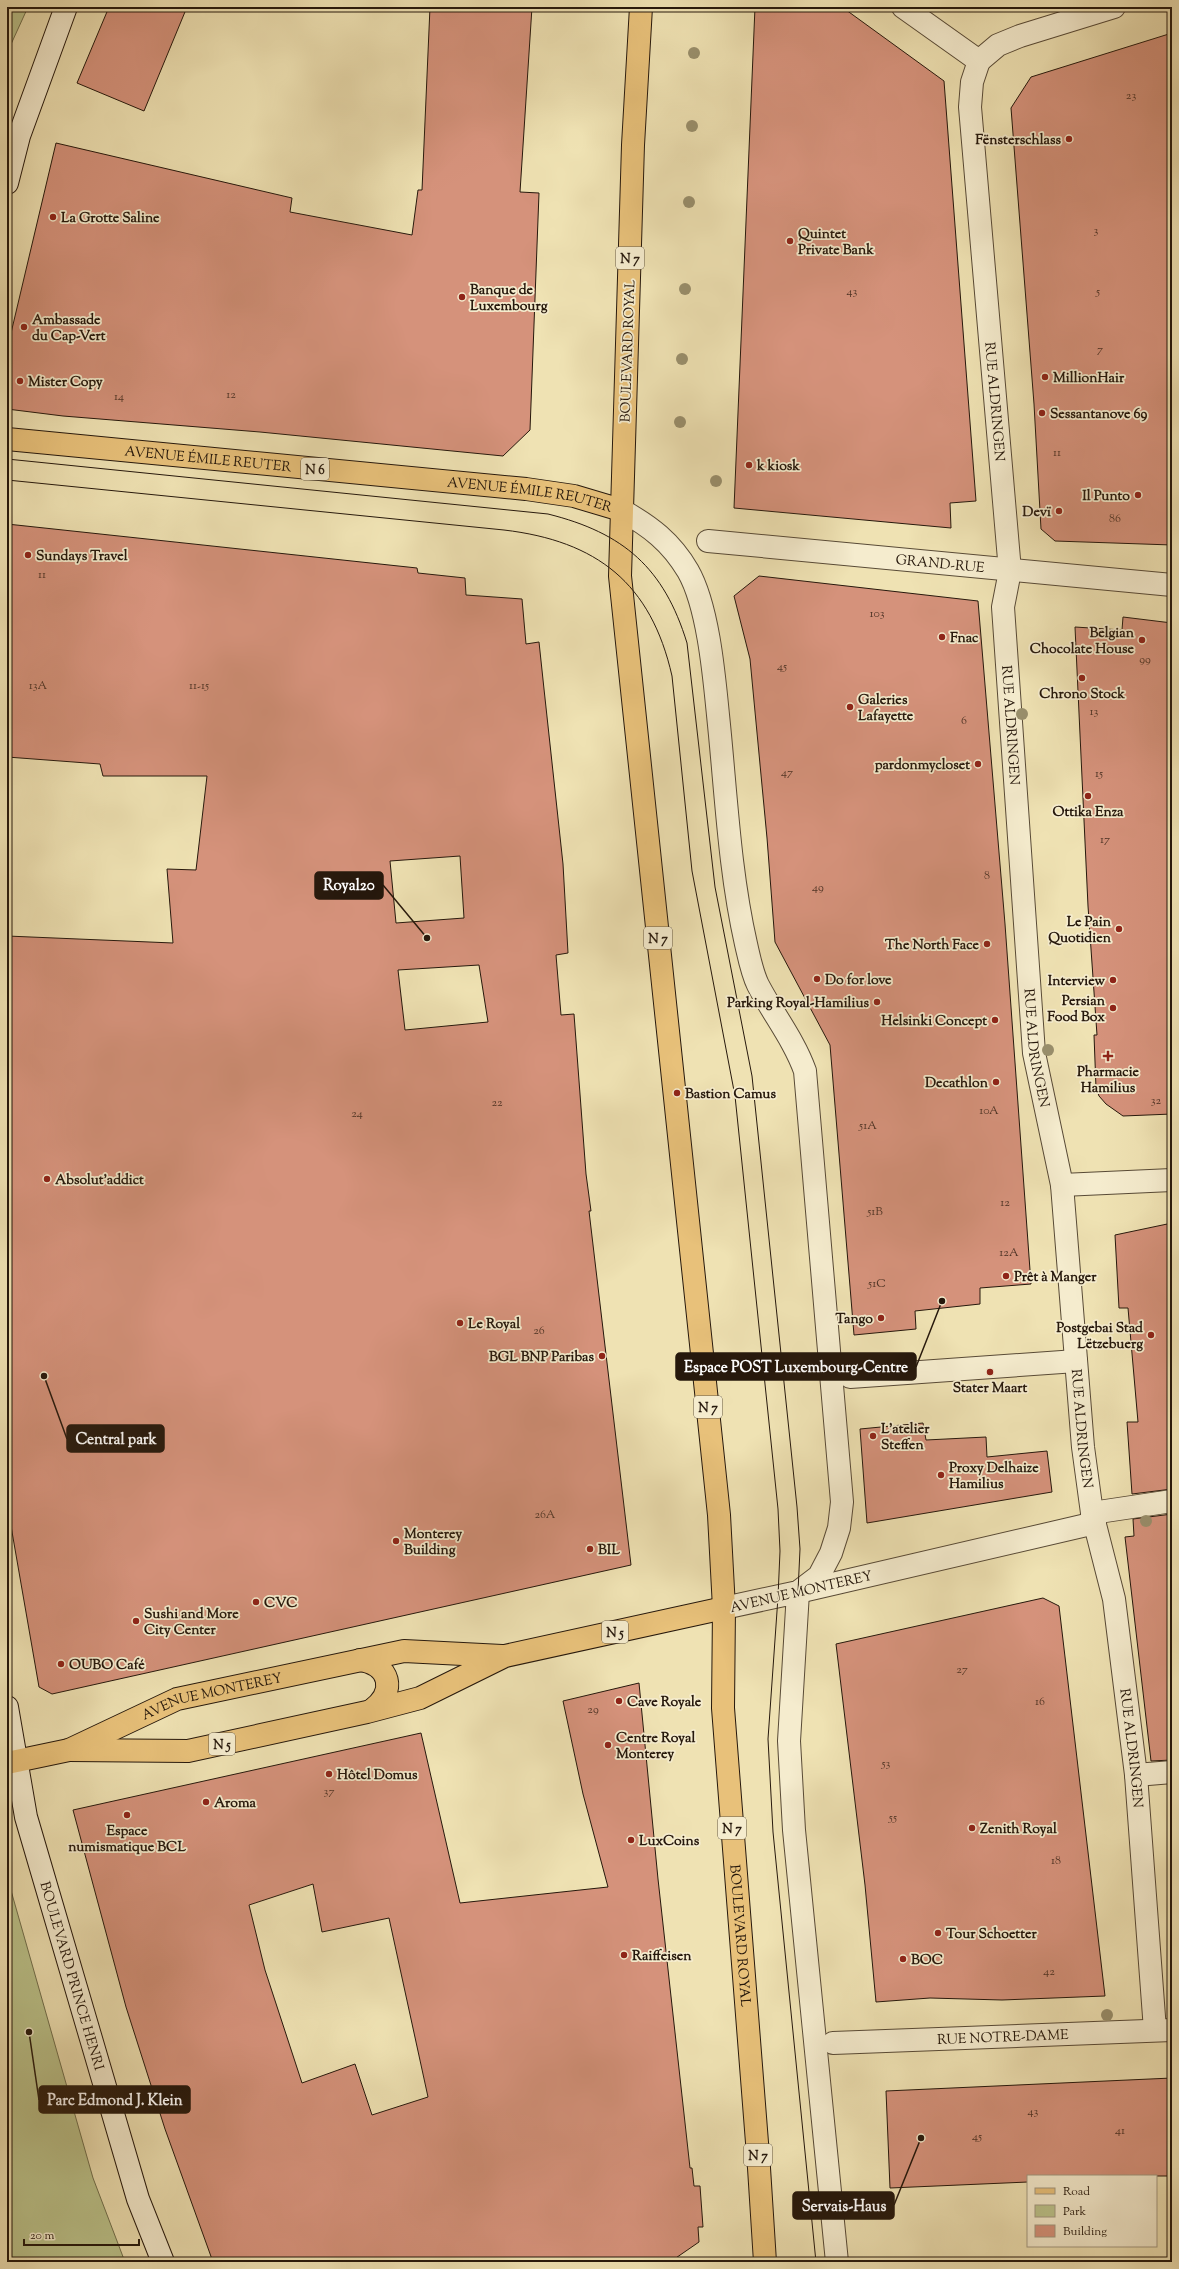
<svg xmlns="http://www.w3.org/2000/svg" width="1179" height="2269" viewBox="0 0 1179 2269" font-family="'Sorts Mill Goudy',serif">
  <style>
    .green { fill: #bbc38b; stroke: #706e4c }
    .building { fill: #d5927b; stroke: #26180c; fill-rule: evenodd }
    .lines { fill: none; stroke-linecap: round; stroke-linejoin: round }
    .service-casing { stroke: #584a36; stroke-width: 24 }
    .pedestrian-casing { stroke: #584a36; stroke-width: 24 }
    .minor-casing { stroke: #584a36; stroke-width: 24 }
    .secondary-casing { stroke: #26180c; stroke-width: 24 }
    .primary-casing { stroke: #26180c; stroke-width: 24 }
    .service { stroke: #f5ecce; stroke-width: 22 }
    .pedestrian { stroke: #f5ecce; stroke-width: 22 }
    .minor { stroke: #f5ecce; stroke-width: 22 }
    .secondary { stroke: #f5ecce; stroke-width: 22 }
    .primary { stroke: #e8c17a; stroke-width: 22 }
    .tram { stroke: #26180c; stroke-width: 1 }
    .tree { fill: #998f6c }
    .poi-dot { fill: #8f2418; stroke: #f5ecce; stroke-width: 1.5 }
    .labels { text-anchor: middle; stroke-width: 3.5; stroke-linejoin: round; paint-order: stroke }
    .number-label { font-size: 12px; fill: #523628 }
    .shield { fill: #f5ecce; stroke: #645846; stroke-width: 1 }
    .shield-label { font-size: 13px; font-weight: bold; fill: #26180c }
    .poi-label { font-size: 14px; font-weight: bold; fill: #26180c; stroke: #f5ecce; text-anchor: start }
    .street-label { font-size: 14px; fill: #26180c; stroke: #f5ecce }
    .leader { fill: none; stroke: #26180c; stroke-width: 1.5 }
    .callout-dot { fill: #26180c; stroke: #f5ecce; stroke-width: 1.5 }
    .callout { fill: #26180c; stroke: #26180c; stroke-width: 1.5 }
    .callout-label { font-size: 15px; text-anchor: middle; font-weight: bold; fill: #fff }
  </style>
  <rect width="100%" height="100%" fill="#efe2b3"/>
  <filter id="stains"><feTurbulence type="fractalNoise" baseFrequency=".005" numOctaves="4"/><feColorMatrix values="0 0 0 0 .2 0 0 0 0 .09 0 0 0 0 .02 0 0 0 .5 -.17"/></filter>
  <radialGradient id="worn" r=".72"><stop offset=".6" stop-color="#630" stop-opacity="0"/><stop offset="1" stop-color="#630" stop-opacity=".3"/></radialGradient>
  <path class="green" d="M7 7H28L7 53Z
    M7 1885 10 1887 93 2178 125 2262H7Z"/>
  <path class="building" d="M109 7H187L144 111 77 83Z
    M430 7H532L520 192 539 193 530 430 503 456 260 432 63 416 7 409V350L56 143 292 198 290 212 412 235 418 190H422Z
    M755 7H842L944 81 976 501 950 503 951 528 734 508Z
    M1172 33V545L1055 541 1041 529 1034 404 1011 108 1031 77Z
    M7 524 417 568 418 573 465 578 466 595 522 599 526 644 539 642 544 689 563 864 568 953 556 955 561 1015 574 1014 586 1174 591 1211H589L631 1565 52 1694 39 1687 7 1503V936L173 943 167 869 196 870 207 776H103L100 764 7 757ZM460 856 464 918 396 923 390 861ZM479 965 488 1022 405 1030 398 970Z
    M759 576 978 601 1005 924 1031 1284 980 1288V1304L915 1311 916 1329 854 1335 830 1045 775 942 767 838 750 659 734 596Z
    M1123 617 1172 623V1114L1123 1116 1106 1104 1099 1096 1096 1088 1094 1035H1097L1088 906 1075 627 1122 630Z
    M1172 1223V1489L1132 1494 1127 1422H1138L1128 1308H1119L1115 1235Z
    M923 1423 926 1440 986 1437 987 1457 1047 1451 1052 1492 867 1523 860 1429Z
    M1172 1514V1760L1151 1761 1125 1537 1134 1536 1133 1519Z
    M1043 1598 1059 1606 1105 1996 1002 2000 930 1998 876 2002 865 1885 836 1644Z
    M639 1683 658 1879 690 2168H692L694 2186H700L703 2227H698L699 2242 670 2262H213L165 2129 126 2007 73 1810 421 1733 460 1903 608 1887 583 1794 563 1701ZM313 1884 322 1932 389 1918 428 2097 372 2115 355 2064 302 2083 265 1970 249 1905Z
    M1172 2078V2176H1028V2182L890 2188 886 2091Z"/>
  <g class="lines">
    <g class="service-casing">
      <path id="service" d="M621 510C650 526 671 542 688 571 708 606 714 674 718 715 726 791 729 869 746 944 749 957 752 973 758 985 773 1014 794 1040 805 1071L842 1502 839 1528 831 1553 819 1576 798 1592 724 1608
        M798 1592 789 1741 794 1830 837 2262"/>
    </g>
    <g class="pedestrian-casing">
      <g id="pedestrian">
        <path id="s1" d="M979 61 972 82 970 107 1010 571 1003 607 1034 1053 1062 1185 1083 1447 1092 1513 1114 1599 1136 1775 1155 2030"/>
        <path id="s2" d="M708 541 1172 585"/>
        <path d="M1062 1185 1172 1180"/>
        <path d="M850 1377 1076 1361"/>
        <path d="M1092 1513 1172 1501"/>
        <path d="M798 1592 1095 1523"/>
        <path d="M1136 1775 1172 1772"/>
        <path id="s3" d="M833 2043 1172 2030"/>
      </g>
    </g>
    <g class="minor-casing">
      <path id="minor" d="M903 7 979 61 998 45 1020 36 1114 7"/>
    </g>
    <g class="secondary-casing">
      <g id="secondary">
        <path d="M7 183 19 136 66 7"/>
        <path id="s4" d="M7 1707 26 1817 138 2199 163 2262"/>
      </g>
    </g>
    <g class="primary-casing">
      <g id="primary">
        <path id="s5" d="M641 7 633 145 620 576 719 1515 724 1608 723 1708 759 2168 765 2262"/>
        <path id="s6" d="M7 439 526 489 574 496 621 510"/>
        <path d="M360 1660C390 1665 397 1691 372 1710"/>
        <path d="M69 1750 188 1751 367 1712 420 1698 505 1656 724 1608"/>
        <path id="s7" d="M7 1763 69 1750 177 1699 404 1651 502 1656"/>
      </g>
    </g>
    <use href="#service" class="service"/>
    <use href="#pedestrian" class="pedestrian"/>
    <use href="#minor" class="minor"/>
    <use href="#secondary" class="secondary"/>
    <use href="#primary" class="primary"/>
    <path class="tram" d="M7 459 548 514C624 533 664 568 687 643L715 887 752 1076 797 1507 800 1549 798 1592
      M7 480 504 530C597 541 651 583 672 676L692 871 735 1096 778 1509 780 1551 778 1597 768 1739 773 1832 816 2262"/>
  </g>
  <g class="tree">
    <circle cx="694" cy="53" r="6"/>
    <circle cx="692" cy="126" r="6"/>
    <circle cx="689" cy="202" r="6"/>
    <circle cx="685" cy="289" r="6"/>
    <circle cx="682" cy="359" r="6"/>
    <circle cx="680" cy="422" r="6"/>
    <circle cx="716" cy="481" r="6"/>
    <circle cx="1022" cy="714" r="6"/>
    <circle cx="1048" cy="1050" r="6"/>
    <circle cx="1146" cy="1521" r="6"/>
    <circle cx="1107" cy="2015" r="6"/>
  </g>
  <g class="poi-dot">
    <circle cx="1069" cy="139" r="4"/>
    <circle cx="53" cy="217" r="4"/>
    <circle cx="790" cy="241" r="4"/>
    <circle cx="462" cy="297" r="4"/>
    <circle cx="24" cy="327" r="4"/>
    <circle cx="1045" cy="377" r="4"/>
    <circle cx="20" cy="381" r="4"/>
    <circle cx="1042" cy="413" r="4"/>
    <circle cx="749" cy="465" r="4"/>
    <circle cx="1138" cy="495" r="4"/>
    <circle cx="1059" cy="511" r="4"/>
    <circle cx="28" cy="555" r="4"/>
    <circle cx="942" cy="637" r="4"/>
    <circle cx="1142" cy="640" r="4"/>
    <circle cx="1082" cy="678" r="4"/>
    <circle cx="850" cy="707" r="4"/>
    <circle cx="978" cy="764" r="4"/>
    <circle cx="1088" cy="796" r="4"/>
    <circle cx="1119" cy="929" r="4"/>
    <circle cx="987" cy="944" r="4"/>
    <circle cx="817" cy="979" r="4"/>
    <circle cx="1113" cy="980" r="4"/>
    <circle cx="877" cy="1002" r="4"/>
    <circle cx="1113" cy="1008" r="4"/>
    <circle cx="995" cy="1020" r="4"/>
    <path d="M1106 1050h4v4h4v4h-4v4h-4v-4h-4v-4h4z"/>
    <circle cx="996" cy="1082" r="4"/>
    <circle cx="677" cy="1093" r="4"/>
    <circle cx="47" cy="1179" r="4"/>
    <circle cx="1006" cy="1276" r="4"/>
    <circle cx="881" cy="1318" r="4"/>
    <circle cx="460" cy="1323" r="4"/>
    <circle cx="1151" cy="1335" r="4"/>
    <circle cx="602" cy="1356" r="4"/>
    <circle cx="990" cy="1372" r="4"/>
    <circle cx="873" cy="1436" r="4"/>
    <circle cx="941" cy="1475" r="4"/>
    <circle cx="396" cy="1541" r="4"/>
    <circle cx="590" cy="1549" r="4"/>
    <circle cx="256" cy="1602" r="4"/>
    <circle cx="136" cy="1621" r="4"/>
    <circle cx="61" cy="1664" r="4"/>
    <circle cx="619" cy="1701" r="4"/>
    <circle cx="608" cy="1745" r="4"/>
    <circle cx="329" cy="1774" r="4"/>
    <circle cx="206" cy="1802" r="4"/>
    <circle cx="127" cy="1815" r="4"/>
    <circle cx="972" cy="1828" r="4"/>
    <circle cx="631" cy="1840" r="4"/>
    <circle cx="938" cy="1933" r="4"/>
    <circle cx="624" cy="1955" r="4"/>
    <circle cx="903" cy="1959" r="4"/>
  </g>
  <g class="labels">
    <g class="number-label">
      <text x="1131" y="99">23</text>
      <text x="1096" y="234">3</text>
      <text x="852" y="295">43</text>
      <text x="1098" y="295">5</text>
      <text x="1100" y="353">7</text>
      <text x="231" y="398">12</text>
      <text x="119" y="400">14</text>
      <text x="1057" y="456">11</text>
      <text x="1115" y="522">86</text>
      <text x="42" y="578">11</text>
      <text x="877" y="617">103</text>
      <text x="1145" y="663">99</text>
      <text x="782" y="670">45</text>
      <text x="38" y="689">13A</text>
      <text x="199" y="689">11-15</text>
      <text x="1094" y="715">13</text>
      <text x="964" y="724">6</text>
      <text x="787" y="776">47</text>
      <text x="1099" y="777">15</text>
      <text x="1105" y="843">17</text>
      <text x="987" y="879">8</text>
      <text x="818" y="891">49</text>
      <text x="1156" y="1104">32</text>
      <text x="497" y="1106">22</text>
      <text x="989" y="1114">10A</text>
      <text x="357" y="1117">24</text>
      <text x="868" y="1129">51A</text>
      <text x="1005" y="1206">12</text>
      <text x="875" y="1215">51B</text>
      <text x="1009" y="1256">12A</text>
      <text x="877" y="1287">51C</text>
      <text x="539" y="1334">26</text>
      <text x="545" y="1518">26A</text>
      <text x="962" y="1673">27</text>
      <text x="1040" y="1705">16</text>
      <text x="593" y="1713">29</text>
      <text x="886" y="1767">53</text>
      <text x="329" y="1795">37</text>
      <text x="893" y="1821">55</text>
      <text x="1056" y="1864">18</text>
      <text x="1049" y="1975">42</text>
      <text x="1033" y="2115">43</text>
      <text x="1120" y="2134">41</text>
      <text x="977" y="2140">45</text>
    </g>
    <g class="shield">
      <rect x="616" y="247" width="28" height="22" rx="3"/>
      <rect x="301" y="458" width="28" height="22" rx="3"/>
      <rect x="644" y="927" width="28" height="22" rx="3"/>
      <rect x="694" y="1396" width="28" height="22" rx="3"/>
      <rect x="602" y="1621" width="26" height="22" rx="3"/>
      <rect x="209" y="1733" width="26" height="22" rx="3"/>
      <rect x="718" y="1817" width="28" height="22" rx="3"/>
      <rect x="744" y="2144" width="28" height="22" rx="3"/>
    </g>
    <g class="shield-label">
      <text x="630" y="263">N 7</text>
      <text x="315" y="474">N 6</text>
      <text x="658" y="943">N 7</text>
      <text x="708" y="1412">N 7</text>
      <text x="615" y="1637">N 5</text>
      <text x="222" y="1749">N 5</text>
      <text x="732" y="1833">N 7</text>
      <text x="758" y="2160">N 7</text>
    </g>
    <g class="poi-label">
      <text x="1061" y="144" text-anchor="end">Fënsterschlass</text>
      <text x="61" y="222">La Grotte Saline</text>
      <text x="798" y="238">Quintet<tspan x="798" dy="16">Private Bank</tspan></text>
      <text x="470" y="294">Banque de<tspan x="470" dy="16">Luxembourg</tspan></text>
      <text x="32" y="324">Ambassade<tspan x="32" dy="16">du Cap-Vert</tspan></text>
      <text x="1053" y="382">MillionHair</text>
      <text x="28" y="386">Mister Copy</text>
      <text x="1050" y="418">Sessantanove 69</text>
      <text x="757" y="470">k kiosk</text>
      <text x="1130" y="500" text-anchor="end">Il Punto</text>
      <text x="1051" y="516" text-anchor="end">Devï</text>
      <text x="36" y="560">Sundays Travel</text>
      <text x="1134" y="637" text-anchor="end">Belgian<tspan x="1134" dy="16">Chocolate House</tspan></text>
      <text x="950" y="642">Fnac</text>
      <text x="1082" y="698" text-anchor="middle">Chrono Stock</text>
      <text x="858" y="704">Galeries<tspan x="858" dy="16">Lafayette</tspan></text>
      <text x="970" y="769" text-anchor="end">pardonmycloset</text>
      <text x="1088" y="816" text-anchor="middle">Ottika Enza</text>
      <text x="1111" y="926" text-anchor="end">Le Pain<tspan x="1111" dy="16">Quotidien</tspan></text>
      <text x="979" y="949" text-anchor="end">The North Face</text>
      <text x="825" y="984">Do for love</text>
      <text x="1105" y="985" text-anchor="end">Interview</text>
      <text x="1105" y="1005" text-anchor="end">Persian<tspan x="1105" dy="16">Food Box</tspan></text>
      <text x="869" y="1007" text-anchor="end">Parking Royal-Hamilius</text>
      <text x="987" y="1025" text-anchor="end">Helsinki Concept</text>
      <text x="1108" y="1076" text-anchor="middle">Pharmacie<tspan x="1108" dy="16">Hamilius</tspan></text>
      <text x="988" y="1087" text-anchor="end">Decathlon</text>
      <text x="685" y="1098">Bastion Camus</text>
      <text x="55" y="1184">Absolut'addict</text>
      <text x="1014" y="1281">Prêt à Manger</text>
      <text x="873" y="1323" text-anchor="end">Tango</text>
      <text x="468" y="1328">Le Royal</text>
      <text x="1143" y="1332" text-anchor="end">Postgebai Stad<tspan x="1143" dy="16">Lëtzebuerg</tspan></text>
      <text x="594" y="1361" text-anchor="end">BGL BNP Paribas</text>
      <text x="990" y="1392" text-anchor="middle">Stater Maart</text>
      <text x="881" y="1433">L'atelier<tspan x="881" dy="16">Steffen</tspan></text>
      <text x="949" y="1472">Proxy Delhaize<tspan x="949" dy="16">Hamilius</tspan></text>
      <text x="404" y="1538">Monterey<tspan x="404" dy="16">Building</tspan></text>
      <text x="598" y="1554">BIL</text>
      <text x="264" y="1607">CVC</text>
      <text x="144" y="1618">Sushi and More<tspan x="144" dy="16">City Center</tspan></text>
      <text x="69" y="1669">OUBO Café</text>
      <text x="627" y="1706">Cave Royale</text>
      <text x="616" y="1742">Centre Royal<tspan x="616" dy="16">Monterey</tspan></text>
      <text x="337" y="1779">Hôtel Domus</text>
      <text x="214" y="1807">Aroma</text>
      <text x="980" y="1833">Zenith Royal</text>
      <text x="127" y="1835" text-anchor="middle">Espace<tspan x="127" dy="16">numismatique BCL</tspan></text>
      <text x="639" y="1845">LuxCoins</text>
      <text x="946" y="1938">Tour Schoetter</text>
      <text x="632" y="1960">Raiffeisen</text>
      <text x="911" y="1964">BOC</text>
    </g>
    <g class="street-label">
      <text transform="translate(627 351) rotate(-88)" y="5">BOULEVARD ROYAL</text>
      <text dy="5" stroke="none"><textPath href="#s1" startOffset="343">RUE ALDRINGEN</textPath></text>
      <text dy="5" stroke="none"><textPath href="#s6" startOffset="202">AVENUE ÉMILE REUTER</textPath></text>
      <text dy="5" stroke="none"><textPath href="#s6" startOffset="526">AVENUE ÉMILE REUTER</textPath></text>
      <text dy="5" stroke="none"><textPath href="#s2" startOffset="233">GRAND-RUE</textPath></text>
      <text dy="5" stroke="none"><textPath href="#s1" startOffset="668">RUE ALDRINGEN</textPath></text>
      <text dy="5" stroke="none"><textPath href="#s1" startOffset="992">RUE ALDRINGEN</textPath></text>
      <text dy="5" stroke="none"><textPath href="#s1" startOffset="1376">RUE ALDRINGEN</textPath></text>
      <text transform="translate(801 1591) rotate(-13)" y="5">AVENUE MONTEREY</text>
      <text dy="5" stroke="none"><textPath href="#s7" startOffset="217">AVENUE MONTEREY</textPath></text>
      <text dy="5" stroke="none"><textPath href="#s1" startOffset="1700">RUE ALDRINGEN</textPath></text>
      <text dy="5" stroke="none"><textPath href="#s5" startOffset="1935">BOULEVARD ROYAL</textPath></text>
      <text dy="5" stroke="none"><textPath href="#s4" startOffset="277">BOULEVARD PRINCE HENRI</textPath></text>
      <text dy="5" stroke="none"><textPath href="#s3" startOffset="170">RUE NOTRE-DAME</textPath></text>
    </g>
  </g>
  <path class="leader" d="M427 938L383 885M942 1301L916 1367M44 1376L67 1439M29 2032L39 2100M921 2138L894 2205"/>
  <g class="callout-dot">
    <circle cx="427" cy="938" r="4"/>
    <circle cx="942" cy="1301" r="4"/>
    <circle cx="44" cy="1376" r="4"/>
    <circle cx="29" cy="2032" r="4"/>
    <circle cx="921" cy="2138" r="4"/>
  </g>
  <g class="callout">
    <rect x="315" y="872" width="68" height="27" rx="4"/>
    <rect x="676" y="1353" width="240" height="27" rx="4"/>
    <rect x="67" y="1425" width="97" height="27" rx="4"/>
    <rect x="39" y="2086" width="151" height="27" rx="4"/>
    <rect x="793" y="2192" width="101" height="27" rx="4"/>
  </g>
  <g class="callout-label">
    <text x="349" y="890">Royal20</text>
    <text x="796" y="1372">Espace POST Luxembourg-Centre</text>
    <text x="116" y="1444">Central park</text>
    <text x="115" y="2105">Parc Edmond J. Klein</text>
    <text x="844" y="2211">Servais-Haus</text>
  </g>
  <rect width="1179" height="2269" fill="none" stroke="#efe2b3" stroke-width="24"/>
  <rect x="8" y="8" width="1163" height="2253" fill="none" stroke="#26180c" stroke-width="2"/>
  <rect x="12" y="12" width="1155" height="2245" fill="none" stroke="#26180c"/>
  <rect x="1027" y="2175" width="130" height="72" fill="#f5ecce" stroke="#a29780"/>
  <rect x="1035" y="2188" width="20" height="6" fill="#e8c17a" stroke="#a29780"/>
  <text x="1063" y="2195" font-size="12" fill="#26180c">Road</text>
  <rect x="1035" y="2205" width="20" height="12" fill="#bbc38b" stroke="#a29780"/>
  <text x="1063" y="2215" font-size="12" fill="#26180c">Park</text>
  <rect x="1035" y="2225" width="20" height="12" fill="#d5927b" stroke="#a29780"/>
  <text x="1063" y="2235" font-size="12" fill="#26180c">Building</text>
  <path d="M24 2239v6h115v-6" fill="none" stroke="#26180c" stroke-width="2"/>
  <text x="30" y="2239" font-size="12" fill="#26180c" stroke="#f5ecce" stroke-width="3" paint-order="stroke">20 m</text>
  <rect width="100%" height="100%" filter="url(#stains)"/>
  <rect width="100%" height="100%" fill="url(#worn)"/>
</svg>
